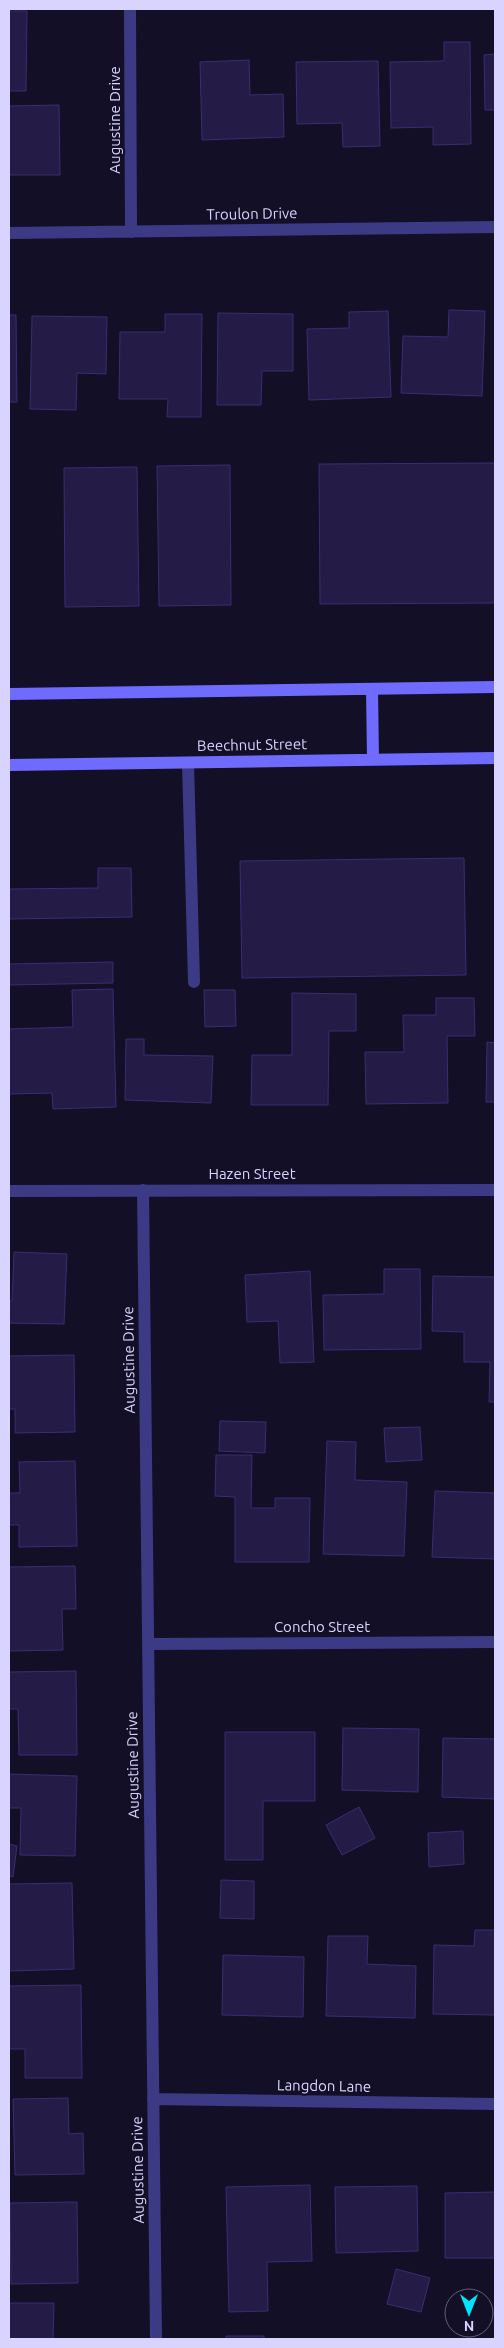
<svg xmlns="http://www.w3.org/2000/svg" width="504" height="2348" viewBox="0 0 504 2348" font-family="Ubuntu,sans-serif">
  <style>
    .building { fill: #241b47; stroke: #3b2d73 }
    .lines { fill: none; stroke-linecap: round; stroke-linejoin: round }
    .lane { stroke: #3d3a85; stroke-width: 12 }
    .street { stroke: #3d3a85; stroke-width: 12 }
    .secondary { stroke: #6f6bff; stroke-width: 12 }
    .labels { text-anchor: middle; stroke-width: 4.5; stroke-linejoin: round; paint-order: stroke }
    .street-label { font-size: 15px; fill: #d9d4ff; stroke: #130f26 }
  </style>
  <rect width="100%" height="100%" fill="#130f26"/>
  <path class="building" d="M9 11H27L26 91H9Z
    M444 42H470L471 144 433 145V127L391 128 390 62 444 61Z
    M495 54V110H485L484 55Z
    M249 60 250 95 283 94 284 137 202 140 200 62Z
    M378 61 380 146 343 147 342 123 297 124 296 62Z
    M59 105 60 175H9V106Z
    M449 310 485 311 482 396 401 393 403 336 448 337Z
    M388 311 391 397 309 400 307 329 349 328V312Z
    M218 313 293 314V371H262L261 405H217Z
    M165 314H202L201 417H167L168 399H119L120 332H165Z
    M9 315H16L17 402H9Z
    M32 316 107 317 106 374 77 373 76 410 30 409Z
    M495 463V603L320 604 319 464Z
    M230 465 231 605 159 606 157 466Z
    M137 467 139 606 65 607 64 468Z
    M464 858 466 975 242 978 240 861Z
    M98 868H131L132 917 9 919V889L98 888Z
    M113 962V983L9 985V964Z
    M113 989 116 1107 53 1109 52 1093 9 1094V1029L73 1027 72 990Z
    M204 990H235L236 1026 205 1027Z
    M292 993 356 994V1031H329L328 1105H251L252 1055H292Z
    M436 998H474L475 1036H447L448 1103 366 1104 365 1052H404L403 1015H436Z
    M126 1039H144V1055L213 1056 211 1103 125 1100Z
    M487 1042 495 1043V1102H486Z
    M14 1252 67 1254 64 1324 9 1323V1301H12Z
    M384 1269H420L421 1349 324 1350 323 1295 384 1294Z
    M310 1271 314 1362 280 1363 278 1321 247 1322 245 1275Z
    M433 1276 495 1277V1402H489L490 1362H464V1332L432 1331Z
    M74 1355 75 1432 15 1433V1409H9V1356Z
    M220 1421 266 1422 265 1453 219 1451Z
    M420 1427 422 1460 386 1462 384 1428Z
    M327 1441 356 1442 355 1480 407 1482 404 1556 323 1554Z
    M216 1455H252L251 1508H275V1498H310L309 1562H235V1497L215 1496Z
    M75 1461 77 1546 19 1547V1525H9V1493H20L19 1462Z
    M435 1491 495 1493V1559L432 1557Z
    M75 1566 76 1609H62L63 1650 9 1651V1567Z
    M76 1671 77 1755H19L18 1709H9V1672Z
    M343 1728 419 1729 418 1792 342 1790Z
    M225 1732H315V1801H263V1860H225Z
    M443 1738 495 1739V1799L442 1797Z
    M9 1774 77 1776 75 1856 20 1855 21 1808H9Z
    M359 1807 375 1838 342 1855 326 1825Z
    M463 1831 464 1864 429 1867 428 1833Z
    M9 1844 17 1846 13 1877 9 1876Z
    M221 1880 254 1881V1919L220 1918Z
    M72 1883 74 1969 9 1971V1884Z
    M475 1930H495V2015L433 2014 434 1945 474 1946Z
    M328 1936H368L367 1964 416 1966 415 2018 326 2016Z
    M223 1955 304 1957 303 2017 222 2015Z
    M81 1985 82 2078H25V2049H9V1986Z
    M68 2098 69 2134 83 2133 84 2174 15 2175 13 2099Z
    M310 2185 312 2261 267 2262 268 2311 229 2312 226 2187Z
    M417 2186 418 2251 336 2253 335 2187Z
    M495 2192V2258H445V2193Z
    M77 2202 78 2283 11 2284 10 2203Z
    M396 2269 430 2278 421 2312 387 2304Z
    M9 2303H54L53 2339H9Z
    M226 2336H264V2339H226Z"/>
  <g class="lines">
    <path class="lane" d="M188 763 194 982"/>
    <path class="street" d="M130 9 131 232
      M9 233 495 227
      M143 1190 156 2339
      M9 1191 495 1190
      M148 1644 495 1642
      M153 2099 495 2104"/>
    <path class="secondary" d="M372 689 373 760
      M9 694 495 687
      M9 765 495 758"/>
  </g>
  <g class="labels">
    <g class="street-label">
      <text transform="translate(115 120) rotate(-90)" y="5">Augustine Drive</text>
      <text transform="translate(252 214) rotate(-1)" y="5">Troulon Drive</text>
      <text transform="translate(252 745) rotate(-1)" y="5">Beechnut Street</text>
      <text x="252" y="1179">Hazen Street</text>
      <text transform="translate(129 1360) rotate(-91)" y="5">Augustine Drive</text>
      <text x="322" y="1632">Concho Street</text>
      <text transform="translate(133 1765) rotate(-91)" y="5">Augustine Drive</text>
      <text transform="translate(324 2086) rotate(1)" y="5">Langdon Lane</text>
      <text transform="translate(138 2170) rotate(-91)" y="5">Augustine Drive</text>
    </g>
  </g>
  <rect width="504" height="2348" fill="none" stroke="#d9d4ff" stroke-width="20"/>
  <g transform="translate(469 2313) rotate(180)"><circle r="24" fill="#130f26" stroke="#625e7d"/>
  <path d="M0-4L9 19L0 12L-9 19Z" fill="#00e5ff"/>
  <text y="-8" font-size="14" font-weight="bold" text-anchor="middle" fill="#d9d4ff">N</text>
  </g>
</svg>
